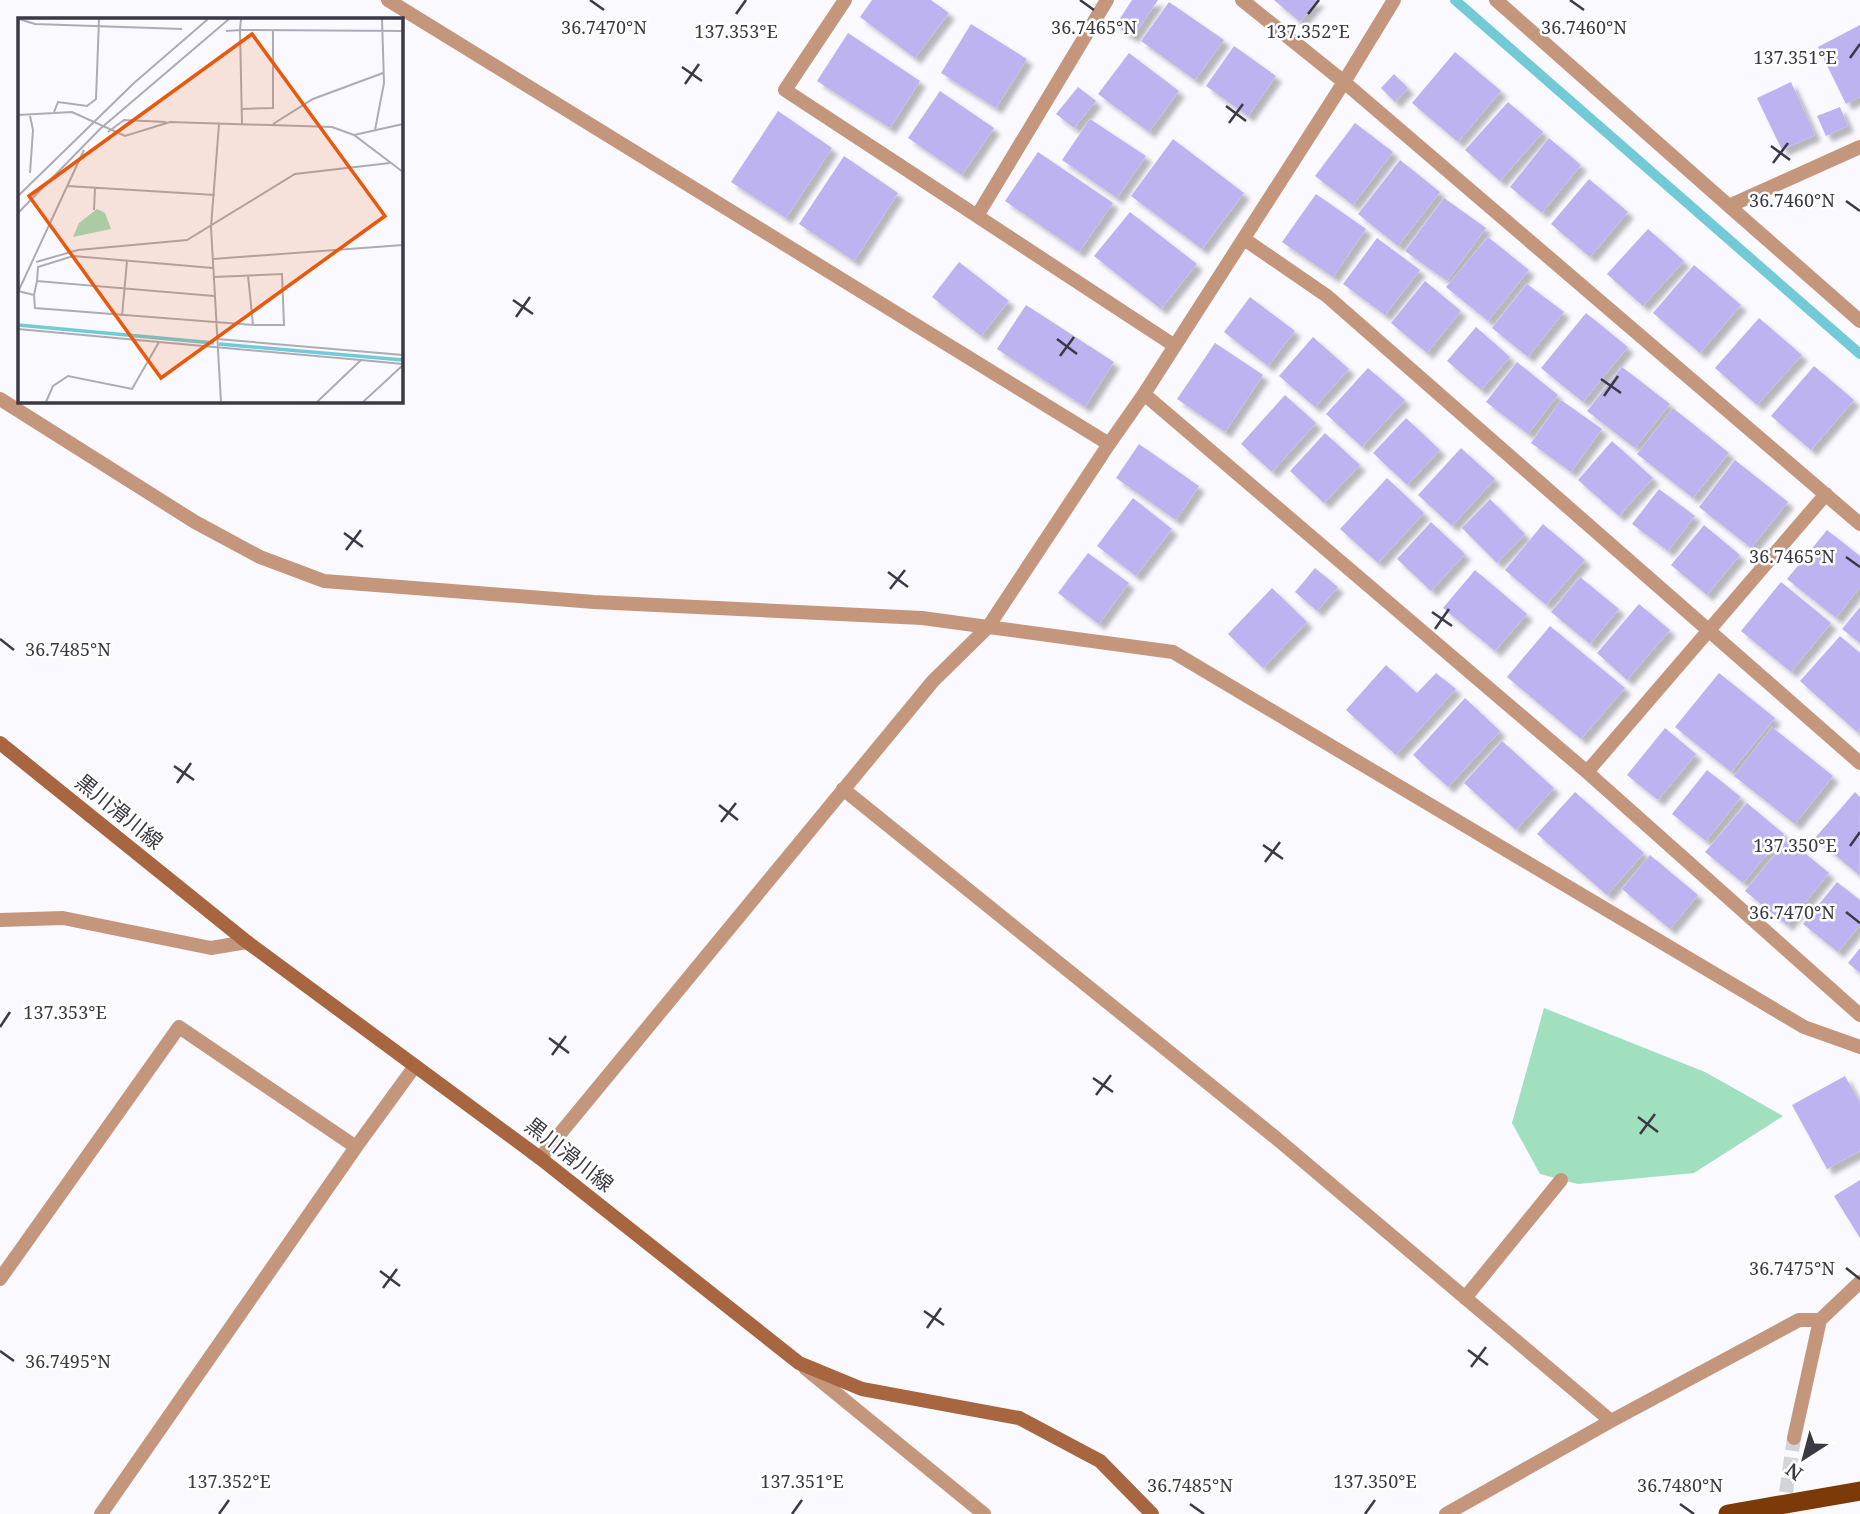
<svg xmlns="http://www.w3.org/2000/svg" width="1860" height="1514" viewBox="0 0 1860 1514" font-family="'Noto Serif','Noto Sans JP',serif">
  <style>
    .green { fill: #a0e0bf }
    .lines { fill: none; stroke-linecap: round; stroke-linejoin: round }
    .stream { stroke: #71cad5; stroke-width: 10 }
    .building { fill: #beb3f1; filter: url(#shadow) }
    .minor-tunnel { stroke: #d3d3da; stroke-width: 14; stroke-dasharray: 14 7; stroke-linecap: butt }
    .minor { stroke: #c4977d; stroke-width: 14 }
    .secondary { stroke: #a7663f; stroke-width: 14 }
    .trunk { stroke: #7b3a07; stroke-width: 19 }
    .ticks { fill: none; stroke: #3b3944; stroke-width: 2.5 }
    .labels { text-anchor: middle; stroke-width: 5; stroke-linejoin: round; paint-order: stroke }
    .street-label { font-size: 21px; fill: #3b3944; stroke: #fff }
    .inset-river { fill: none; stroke: #71cad5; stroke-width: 3.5 }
    .inset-road { fill: none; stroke: #adacb4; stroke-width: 2 }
    .view { fill: #e8590c; fill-opacity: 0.15; stroke: #e8590c; stroke-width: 3.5 }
    .inset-edge { fill: none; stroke: #3b3944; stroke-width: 3.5 }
    .ticks-label { font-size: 18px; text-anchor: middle; fill: #3b3944; stroke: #fff; stroke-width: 5; stroke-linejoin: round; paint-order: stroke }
  </style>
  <defs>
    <filter id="shadow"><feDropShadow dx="6" dy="6" stdDeviation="2" flood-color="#0004"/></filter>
  </defs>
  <rect width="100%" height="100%" fill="#f9f9ff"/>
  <path class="green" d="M1544 1008 1705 1072 1783 1116 1694 1173 1578 1184 1540 1174 1512 1123Z"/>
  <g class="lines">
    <path class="stream" d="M1455 0 1860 354"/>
  </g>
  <path class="building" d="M872 0H931L949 13 915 58 860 17Z
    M1132 0H1158L1133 37 1115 26Z
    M1274 0H1319L1300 22Z
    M1169 2 1224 40 1195 80 1141 41Z
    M971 24 1027 59 996 108 941 73Z
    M1860 25V97L1846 104 1818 47Z
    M848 33 920 81 890 128 817 81Z
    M1234 46 1276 76 1248 116 1206 86Z
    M1455 52 1501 91 1458 142 1412 103Z
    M1129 53 1179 91 1149 132 1098 94Z
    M1394 74 1408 88 1395 102 1381 88Z
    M1791 82 1815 135 1782 150 1757 98Z
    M1078 87 1096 101 1074 128 1056 114Z
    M940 91 994 128 962 175 908 138Z
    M1508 102 1543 132 1500 181 1465 150Z
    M1840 107 1848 126 1826 136 1817 116Z
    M778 111 832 148 786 218 731 182Z
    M1090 119 1146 156 1117 198 1062 160Z
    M1355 123 1393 152 1353 205 1315 176Z
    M1549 138 1581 165 1542 213 1510 187Z
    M1173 139 1244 193 1202 249 1131 196Z
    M1038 152 1113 203 1079 252 1005 201Z
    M844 156 898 193 854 261 799 224Z
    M1400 160 1440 192 1398 246 1358 214Z
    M1589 179 1628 212 1590 257 1551 224Z
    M1316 194 1366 229 1333 277 1282 242Z
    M1444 198 1486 228 1447 281 1405 251Z
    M1130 212 1197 264 1161 309 1094 256Z
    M1648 229 1684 261 1643 306 1607 274Z
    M1488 237 1529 270 1488 321 1446 287Z
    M1377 238 1420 270 1385 315 1343 284Z
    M959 262 1009 301 981 336 932 297Z
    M1694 265 1741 305 1700 353 1653 313Z
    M1425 281 1461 311 1427 353 1391 323Z
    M1527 284 1564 312 1528 357 1492 328Z
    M1250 297 1295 331 1268 366 1224 332Z
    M1026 305 1114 362 1085 407 997 349Z
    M1586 313 1628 347 1583 402 1541 368Z
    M1759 318 1802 355 1757 405 1715 368Z
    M1476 327 1510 357 1481 390 1447 361Z
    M1313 337 1349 369 1315 407 1279 376Z
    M1215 343 1263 375 1225 432 1177 399Z
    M1517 362 1558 395 1528 434 1486 402Z
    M1814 366 1854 400 1811 450 1771 416Z
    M1622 367 1670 404 1635 448 1587 411Z
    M1368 368 1405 400 1362 447 1326 414Z
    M1285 395 1316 423 1272 472 1241 444Z
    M1561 400 1602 429 1571 472 1531 443Z
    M1673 408 1729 453 1693 498 1637 454Z
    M1406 418 1440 450 1407 485 1373 453Z
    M1325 433 1360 465 1324 503 1290 471Z
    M1612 441 1653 478 1619 516 1578 480Z
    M1139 444 1199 486 1176 520 1116 478Z
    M1461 448 1495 479 1452 526 1418 495Z
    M1735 460 1788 502 1751 548 1699 507Z
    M1387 478 1424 513 1378 563 1340 529Z
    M1659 489 1695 516 1668 551 1632 524Z
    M1133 498 1172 529 1136 576 1097 546Z
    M1490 499 1525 534 1497 563 1462 528Z
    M1431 522 1465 554 1431 591 1397 559Z
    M1543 524 1585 560 1546 605 1505 570Z
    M1704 525 1740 555 1707 595 1671 565Z
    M1827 530 1860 556V587L1836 618 1787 579Z
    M1088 553 1129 583 1099 624 1058 593Z
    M1315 568 1338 587 1317 611 1295 592Z
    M1475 570 1527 614 1495 651 1443 608Z
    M1580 577 1619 609 1590 644 1551 612Z
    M1781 582 1831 623 1791 672 1741 631Z
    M1272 588 1307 622 1263 668 1228 634Z
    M1639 604 1670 630 1627 680 1597 653Z
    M1860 607V643L1842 629Z
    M1550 626 1625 688 1581 739 1507 677Z
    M1840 636 1860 653V728L1857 732 1800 681Z
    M1386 665 1417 693 1436 673 1456 689 1396 755 1346 710Z
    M1719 673 1775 718 1731 772 1675 727Z
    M1465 698 1500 731 1448 787 1413 755Z
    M1772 727 1833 776 1795 824 1734 776Z
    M1665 728 1696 754 1658 800 1627 775Z
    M1502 741 1554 788 1516 830 1464 783Z
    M1707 770 1741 797 1706 841 1672 814Z
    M1575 792 1644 853 1607 895 1537 834Z
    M1855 792 1860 797 1859 875 1815 838Z
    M1747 803 1784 834 1743 883 1705 852Z
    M1788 839 1829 873 1787 925 1745 891Z
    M1650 855 1698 895 1670 929 1622 889Z
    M1837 882 1860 900V925L1838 952 1803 924Z
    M1860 948V973L1848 963Z
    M1845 1076 1860 1103V1151L1827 1169 1792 1105Z
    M1860 1180V1238L1834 1196Z"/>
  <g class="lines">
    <path class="minor-tunnel" d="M1783 1513 1794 1438"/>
    <path class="minor" d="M388 0 1109 444
      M845 0 785 90 1175 346
      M1242 0 1344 82 1860 524
      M1496 0 1729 206 1860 147
      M1729 206 1860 321
      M977 216 1107 0
      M1244 239 1327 296 1860 763
      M1144 394 1587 772 1860 1015
      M0 399 195 522 260 557 324 581 594 602 922 618 1173 652 1804 1027 1860 1047
      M1587 772 1826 494
      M843 789 1276 1138 1611 1421
      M0 920 63 918 211 948 247 942
      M540 1158 933 681 988 627 1109 444 1144 394 1344 82 1394 0
      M0 1279 179 1027 356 1147
      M1465 1298 1561 1180
      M805 1368 984 1514
      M1794 1438 1820 1320 1860 1282
      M101 1514 356 1147 415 1066
      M1446 1514 1611 1421 1799 1320H1820"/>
    <path class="secondary" d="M0 743 247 942 540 1158 799 1363 862 1389 1019 1418 1100 1461 1152 1514"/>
    <path class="trunk" d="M1728 1514 1860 1491"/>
  </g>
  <path class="ticks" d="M590 0 604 10M1080 0 1094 10M1570 0 1584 10M736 14 746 0M1308 14 1319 0M1850 58 1860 44M682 67 702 81M685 84 699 64M1226 106 1246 121M1229 123 1243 104M1771 146 1790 160M1773 163 1788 143M1846 201 1860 211M513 300 533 314M516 317 530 297M1057 339 1077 354M1060 356 1074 337M1601 379 1621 393M1604 396 1618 376M344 533 363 547M346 550 361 530M1846 557 1860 567M888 572 908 587M890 589 905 570M1432 612 1452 626M1435 629 1449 609M0 639 14 650M174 766 194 780M177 783 191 763M719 805 738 820M721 822 736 803M1263 845 1283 859M1850 846 1860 832M1265 862 1280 842M1846 912 1860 923M0 1027 10 1012M549 1038 569 1053M552 1055 566 1036M1093 1078 1113 1092M1096 1095 1111 1075M1638 1117 1658 1132M1640 1134 1655 1114M1846 1268 1860 1279M380 1271 400 1286M383 1288 397 1269M924 1311 944 1325M927 1328 941 1308M1468 1350 1488 1365M0 1351 14 1361M1471 1367 1486 1347M1190 1504 1204 1514M1680 1504 1694 1514M219 1514 229 1500M792 1514 802 1500M1365 1514 1375 1500"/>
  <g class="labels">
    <g class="street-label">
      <text transform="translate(119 812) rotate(39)" y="7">黒川滑川線</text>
      <text transform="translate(569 1155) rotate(38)" y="7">黒川滑川線</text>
    </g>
  </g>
  <g transform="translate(18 18)">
    <rect width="385" height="385" fill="#f9f9ff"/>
    <path d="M79 191 87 195 93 211 55 219 61 205Z" fill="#a0e0bf"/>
    <path class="inset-river" d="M0 307 196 325M201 326 385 342"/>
    <path class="inset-road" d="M1 1 17 6 164 11M223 1 222 12 385 13M208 13 222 12 224 106M224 91 255 90V13M36 94 40 84 69 88 78 81 81 1M0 97 54 94 107 118 152 104 314 109 336 117 385 154M12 98 15 112 12 155M201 106 193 209 203 384M255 106 295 81 365 55M357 112 366 65 364 1M90 114 106 102 148 104M336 117 385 106M49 168 197 177M385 173V206M0 178 116 65 190 1M76 192 77 170M0 195 82 111 211 1M195 241 385 227M18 244 60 232 169 222 277 156 372 145M195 259 264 256 266 307H235M19 263 20 249 55 238 195 250M0 273 16 277 19 263 196 278M0 274 66 132M16 277 17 290 235 307 230 257M104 298 109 243M0 311 141 324M199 321 385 337M343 342 385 346M28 384 35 368 50 358 114 371 141 324 343 342 299 384M345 384 385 347"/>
    <path class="view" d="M234 16 367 198 143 360 11 178Z"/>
    <rect width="385" height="385" class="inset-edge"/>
  </g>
  <g class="ticks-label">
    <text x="604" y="34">36.7470°N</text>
    <text x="1094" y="34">36.7465°N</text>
    <text x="1584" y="34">36.7460°N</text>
    <text x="1308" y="38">137.352°E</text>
    <text x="736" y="38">137.353°E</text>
    <text x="1795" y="64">137.351°E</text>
    <text x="1792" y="207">36.7460°N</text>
    <text x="1792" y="563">36.7465°N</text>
    <text x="68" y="656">36.7485°N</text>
    <text x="1795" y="852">137.350°E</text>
    <text x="1792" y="919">36.7470°N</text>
    <text x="65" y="1019">137.353°E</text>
    <text x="1792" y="1275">36.7475°N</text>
    <text x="68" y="1368">36.7495°N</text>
    <text x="229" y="1488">137.352°E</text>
    <text x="802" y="1488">137.351°E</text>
    <text x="1375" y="1488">137.350°E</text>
    <text x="1190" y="1492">36.7485°N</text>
    <text x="1680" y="1492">36.7480°N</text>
  </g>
  <g transform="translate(1804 1458) rotate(216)" stroke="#ffffff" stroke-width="5" paint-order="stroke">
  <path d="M0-5L12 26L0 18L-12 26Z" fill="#3b3944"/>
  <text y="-10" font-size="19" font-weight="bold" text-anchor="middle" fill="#3b3944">N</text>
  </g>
</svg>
